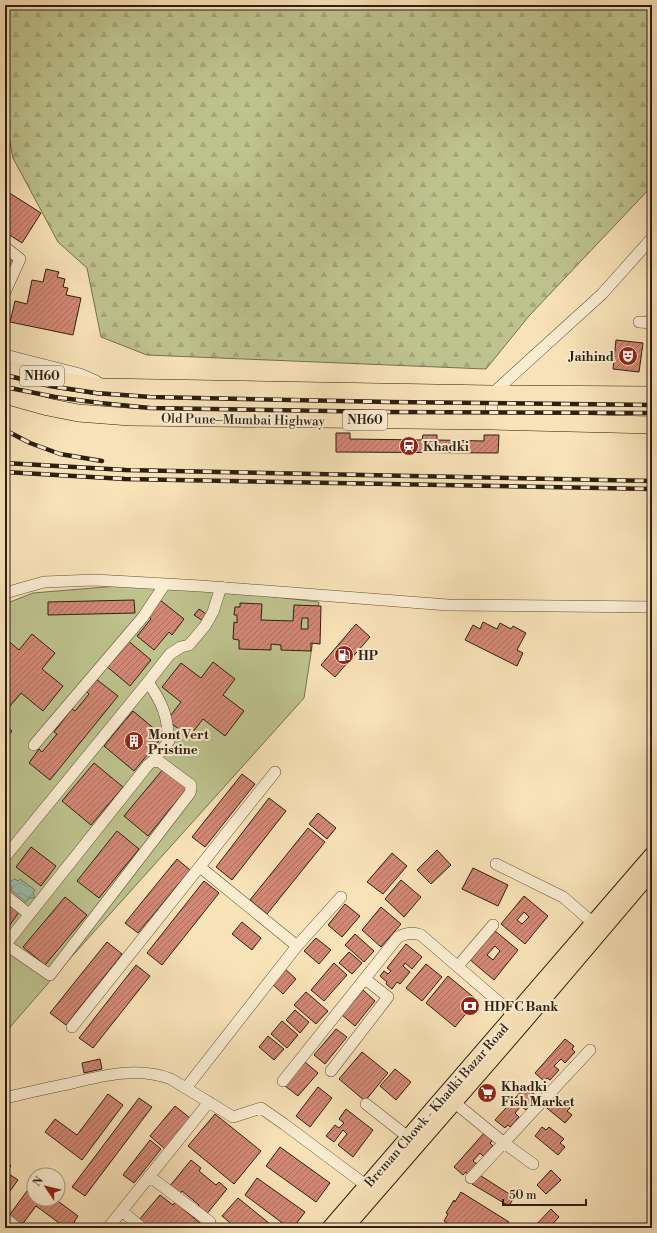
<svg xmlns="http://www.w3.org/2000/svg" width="657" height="1233" viewBox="0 0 657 1233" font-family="'Libre Bodoni',serif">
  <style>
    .forest { fill: url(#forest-firs); stroke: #757150 }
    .garden { fill: #bec38e; stroke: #757150 }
    .water { fill: url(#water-waves); stroke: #707e6f }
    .building { fill: url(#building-hatch); stroke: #2c1f12; fill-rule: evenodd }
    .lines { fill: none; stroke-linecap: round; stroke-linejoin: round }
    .minor-casing { stroke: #5f503c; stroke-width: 12 }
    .major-casing { stroke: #2c1f12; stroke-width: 16 }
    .highway-casing { stroke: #2c1f12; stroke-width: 18 }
    .minor { stroke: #faecd1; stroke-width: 11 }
    .major { stroke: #f8e2b8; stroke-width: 14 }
    .highway { stroke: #f8e2b8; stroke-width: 17 }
    .rail-casing { stroke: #2c1f12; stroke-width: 4.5 }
    .rail { stroke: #faecd1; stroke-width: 3; stroke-dasharray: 9; stroke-linecap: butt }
    .labels { text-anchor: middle; stroke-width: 4; stroke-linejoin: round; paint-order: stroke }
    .shield { fill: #faecd1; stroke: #6a5c4b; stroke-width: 1 }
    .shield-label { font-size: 12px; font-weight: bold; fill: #2c1f12 }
    .poi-label { font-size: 13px; font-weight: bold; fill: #2c1f12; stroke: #faecd1; text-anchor: start }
    .street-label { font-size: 13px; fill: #2c1f12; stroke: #faecd1 }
  </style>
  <defs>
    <pattern id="forest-firs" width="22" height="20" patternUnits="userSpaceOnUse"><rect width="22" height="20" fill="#bec38e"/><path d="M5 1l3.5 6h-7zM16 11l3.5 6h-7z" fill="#a3a779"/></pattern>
    <pattern id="water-waves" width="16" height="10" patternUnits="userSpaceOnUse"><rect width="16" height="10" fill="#9dbead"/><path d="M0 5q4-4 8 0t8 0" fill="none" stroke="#87a394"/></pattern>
    <pattern id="building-hatch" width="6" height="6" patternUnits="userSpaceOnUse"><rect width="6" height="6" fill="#d38876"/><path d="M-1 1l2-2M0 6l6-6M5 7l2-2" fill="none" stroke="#ab6f5f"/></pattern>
  </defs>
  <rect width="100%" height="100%" fill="#f8e2b8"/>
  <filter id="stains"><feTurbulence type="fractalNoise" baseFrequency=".005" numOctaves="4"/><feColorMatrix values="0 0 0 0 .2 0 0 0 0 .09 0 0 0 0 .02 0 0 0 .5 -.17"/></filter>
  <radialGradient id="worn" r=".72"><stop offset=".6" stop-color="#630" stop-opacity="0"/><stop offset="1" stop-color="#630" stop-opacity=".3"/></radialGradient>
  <path class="forest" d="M5 5H652V186L529 316 486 369 147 355 101 337 87 268 58 242 13 158 5 117Z"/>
  <path class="garden" d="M153 583 319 602 304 698 57 973 5 1033V604L33 593Z"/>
  <path class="water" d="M15 879 18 881 20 879 35 890 33 893 35 898H29L26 902 11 890 12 888 9 882Z"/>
  <path class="building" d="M8 192 41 213 22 243 5 232V196Z
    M5 255 15 261 5 276Z
    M46 269 59 272 57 277 65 279 63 287 68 288 66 295 81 298 73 335 10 322 15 301 27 304 32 280 43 282Z
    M616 340 643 343 639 372 613 369Z
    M336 433H350V439L422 440 423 435H437V440L484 441V435H499L498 453 336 452Z
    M134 600 135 613 48 615V602Z
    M160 600 184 619 172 635 169 632 154 650 137 636 151 619 147 615Z
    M240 603 262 604 261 620 293 621 294 605 321 606 320 644 311 643V651L281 650V645L271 644V650L239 649V640L233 639 234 622 237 623V615H234L235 607H240ZM302 618H308V629H301Z
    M199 609 213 619 209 625 194 615Z
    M483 622 497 629 500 623 511 629 513 626 526 633 517 650 523 653 517 666 465 640 473 625 480 629Z
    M356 624 370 637 335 677 321 665Z
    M32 634 55 653 42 669 63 686 43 711 21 693 6 711 5 710V638L19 650Z
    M126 639 151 660 130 686 105 665Z
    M213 662 235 679 223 695 244 711 225 736 203 719 189 737 167 720 181 702 162 687 181 663 201 678Z
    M96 679 118 696 50 780 29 763 39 749 42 752 57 734 54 732 72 709 75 711 89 694 86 691Z
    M133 711 163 736 134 771 104 746Z
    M5 726 12 731 5 740Z
    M94 763 123 787 91 825 62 801Z
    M164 768 188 787 148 836 124 816Z
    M242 774 255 784 205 847 192 837Z
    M269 798 286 811 232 880 216 867Z
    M318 813 336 828 327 839 309 824Z
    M308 828 325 842 267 914 250 900Z
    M117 831 139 849 99 898 77 881Z
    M31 847 56 866 41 886 16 867Z
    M437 850 451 865 431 884 417 870Z
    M392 853 407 866 383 894 367 882Z
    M177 859 190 870 138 933 125 923Z
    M473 868 508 885 498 906 462 889Z
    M401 880 421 897 404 917 385 899Z
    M204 881 219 893 162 965 147 953Z
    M524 896 548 916 525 944 501 924ZM524 912 529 917 522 924 517 920Z
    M65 897 87 915 45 965 23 947Z
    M5 902 19 912 5 932Z
    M345 904 360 916 342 937 328 925Z
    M381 907 401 924 381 947 362 930Z
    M242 922 261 938 252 950 232 934Z
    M494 930 518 950 494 980 469 959ZM495 946 500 951 493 960 487 955Z
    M355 934 374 951 364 962 345 945Z
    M316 938 331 950 319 964 304 951Z
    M107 942 122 954 66 1025 50 1013Z
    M406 944 422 957 412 969 405 963 403 966 410 972 400 984 397 982 392 989 386 984 387 982 380 976 384 971 388 974 391 971 387 968Z
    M349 952 362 963 352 974 339 963Z
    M334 963 347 975 324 1001 311 990Z
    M426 964 442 977 422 1001 406 988Z
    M136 965 150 976 93 1048 79 1038Z
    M283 967 296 979 283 994 270 982Z
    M448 976 477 1000 455 1027 426 1003Z
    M363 990 375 1001 355 1026 342 1015Z
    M306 992 328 1011 316 1024 294 1005Z
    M295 1010 309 1022 300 1033 286 1020Z
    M282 1021 298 1035 287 1048 271 1034Z
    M336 1029 347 1037 325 1064 314 1055Z
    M268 1036 284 1049 274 1060 259 1047Z
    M565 1039 574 1046 572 1049 575 1052 565 1063 561 1059 554 1066 559 1070 550 1080 547 1078 544 1081 535 1073Z
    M362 1052 388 1073 365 1101 339 1079Z
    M100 1059 102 1069 84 1073 82 1063Z
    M305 1062 318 1073 298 1096 285 1086Z
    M395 1069 411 1082 396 1100 380 1086Z
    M526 1086 534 1093 532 1096 535 1099 526 1110 521 1106 515 1113 519 1117 510 1127 508 1125 505 1128 495 1120Z
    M318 1087 332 1098 310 1127 296 1116Z
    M108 1094 123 1105 82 1160 45 1132 55 1119 77 1135Z
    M549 1095 553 1098 556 1095 570 1108 567 1111 572 1115 565 1123 542 1104Z
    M139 1098 152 1107 85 1196 72 1187Z
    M175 1106 190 1118 165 1149 150 1136Z
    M346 1109 373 1130 353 1157 338 1145 347 1134 343 1130 334 1142 326 1136 335 1125 339 1128 344 1123 339 1119Z
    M215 1114 261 1151 234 1184 188 1146Z
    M542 1127 546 1130 549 1127 564 1139 560 1143 565 1147 558 1155 535 1136Z
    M484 1133 493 1140 490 1143 493 1146 484 1157 480 1153 473 1161 477 1164 468 1175 466 1172 463 1175 454 1167Z
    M150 1140 161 1149 134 1183 123 1175Z
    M280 1147 330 1183 316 1202 266 1166Z
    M191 1160 201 1168 199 1171 216 1185 219 1182 227 1189 205 1216 196 1208 199 1205 182 1191 179 1195 169 1187Z
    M5 1161 11 1166 6 1172 18 1180 5 1198Z
    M551 1170 561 1180 546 1194 537 1185Z
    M478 1174 514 1197 509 1206 472 1184Z
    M257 1178 305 1212 293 1228H289L245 1195Z
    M27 1191 34 1196V1199H55L78 1216 74 1222 81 1228H66L36 1206 21 1226 8 1217Z
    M461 1192 509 1222 505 1228H455L444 1221 448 1214 446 1213 454 1200 455 1202Z
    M160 1195 173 1205 175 1202 201 1224 198 1228H147L138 1221Z
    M238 1198 275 1228H236L222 1216Z
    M551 1209 559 1217 549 1228H533Z"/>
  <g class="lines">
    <g class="minor-casing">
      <path id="minor" d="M5 247 20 259 5 292
        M639 322 652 323
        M5 355 80 374 96 381
        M491 421 492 394 602 294 652 238
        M5 593 44 582 95 580 201 586 448 605 652 607
        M34 745 143 617 165 584
        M5 857 148 682
        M496 864 563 897 593 923
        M200 867 297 946
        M5 895 29 914
        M5 944 50 975 190 793 191 788V785L160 762 153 761
        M5 945 148 765 153 761 169 741C167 715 163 704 148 682L170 654 181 647 189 645 205 626 213 612 221 587
        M458 966 493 925
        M72 1027 275 772
        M331 1071 388 997 365 979
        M283 1081 398 937C406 933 413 932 421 935L514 1015
        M186 1088 297 946 341 897
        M5 1098C26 1093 47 1088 68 1084 101 1076 138 1066 171 1079L233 1117 261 1108 284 1124 371 1189
        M455 1103 504 1143 533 1164
        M366 1104 408 1137
        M149 1176 210 1222
        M471 1178 590 1050
        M122 1211 142 1228
        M5 1218 17 1228
        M108 1228 209 1102"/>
    </g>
    <g class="major-casing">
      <path id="major" d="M329 1228 652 854
        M346 1228 523 1024 652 872"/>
    </g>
    <g class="highway-casing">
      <path id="highway" d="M5 368 57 380 102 387 492 394 652 395
        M5 395 48 407 78 413 130 417 491 421 652 425"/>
    </g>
    <use href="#minor" class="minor"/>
    <use href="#major" class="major"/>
    <use href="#highway" class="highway"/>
    <g class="rail-casing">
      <path id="rail" d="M5 375 50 386 96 393 150 397 390 402 652 405
        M5 387 55 397 100 403 150 408 388 412 652 413
        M5 430 30 443 60 454 102 461
        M5 463 126 470 652 481
        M5 472 125 479 652 489"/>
    </g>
    <use href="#rail" class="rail"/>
  </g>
  <defs>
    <g id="theatre-disc" transform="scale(1)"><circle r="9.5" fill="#8f2418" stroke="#faecd1"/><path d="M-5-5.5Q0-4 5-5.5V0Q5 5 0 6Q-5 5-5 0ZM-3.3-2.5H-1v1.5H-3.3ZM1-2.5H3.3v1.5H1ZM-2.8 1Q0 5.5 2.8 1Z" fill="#fff"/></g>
    <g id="station-disc" transform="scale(1)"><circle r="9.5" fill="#8f2418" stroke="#faecd1"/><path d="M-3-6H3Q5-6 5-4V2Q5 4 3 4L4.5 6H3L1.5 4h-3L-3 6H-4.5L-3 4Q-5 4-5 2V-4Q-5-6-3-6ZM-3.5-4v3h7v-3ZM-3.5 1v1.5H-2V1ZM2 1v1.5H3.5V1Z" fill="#fff"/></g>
    <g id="fuel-disc" transform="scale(1)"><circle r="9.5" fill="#8f2418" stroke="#faecd1"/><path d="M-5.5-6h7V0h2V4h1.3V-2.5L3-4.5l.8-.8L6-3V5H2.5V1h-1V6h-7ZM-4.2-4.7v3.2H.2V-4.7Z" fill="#fff"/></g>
    <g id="building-disc" transform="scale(1)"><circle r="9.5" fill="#8f2418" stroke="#faecd1"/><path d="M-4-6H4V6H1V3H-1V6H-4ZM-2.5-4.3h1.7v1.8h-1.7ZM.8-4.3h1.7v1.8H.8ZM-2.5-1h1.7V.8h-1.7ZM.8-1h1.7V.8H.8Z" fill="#fff"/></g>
    <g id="bank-disc" transform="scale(1)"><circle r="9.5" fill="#8f2418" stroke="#faecd1"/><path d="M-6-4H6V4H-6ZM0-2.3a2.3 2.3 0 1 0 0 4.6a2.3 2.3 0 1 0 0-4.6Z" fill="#fff"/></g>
    <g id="supermarket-disc" transform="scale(1)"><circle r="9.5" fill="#8f2418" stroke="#faecd1"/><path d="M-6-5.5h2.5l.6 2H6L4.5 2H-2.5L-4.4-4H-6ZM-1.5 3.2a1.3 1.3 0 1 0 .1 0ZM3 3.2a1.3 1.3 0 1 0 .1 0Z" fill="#fff"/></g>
  </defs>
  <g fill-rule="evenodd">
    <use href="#theatre-disc" x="628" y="356"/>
    <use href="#station-disc" x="409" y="446"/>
    <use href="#fuel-disc" x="344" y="655"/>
    <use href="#building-disc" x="134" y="741"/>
    <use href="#bank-disc" x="470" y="1006"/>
    <use href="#supermarket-disc" x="487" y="1093"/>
  </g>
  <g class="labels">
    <g class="shield">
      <rect x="20" y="366" width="44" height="20" rx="3"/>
      <rect x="343" y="410" width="44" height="20" rx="3"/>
    </g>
    <g class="shield-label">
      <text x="42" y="380">NH60</text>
      <text x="365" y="424">NH60</text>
    </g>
    <g class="poi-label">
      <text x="614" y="361" text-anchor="end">Jaihind</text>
      <text x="423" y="451">Khadki</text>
      <text x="358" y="660">HP</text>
      <text x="148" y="739">Mont Vert<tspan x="148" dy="15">Pristine</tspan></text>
      <text x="484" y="1011">HDFC Bank</text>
      <text x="501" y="1091">Khadki<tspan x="501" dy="15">Fish Market</tspan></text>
    </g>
    <g class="street-label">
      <text transform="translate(243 419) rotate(1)" y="5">Old Pune–Mumbai Highway</text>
      <text transform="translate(436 1105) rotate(-49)" y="5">Breman Chowk - Khadki Bazar Road</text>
    </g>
  </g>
  <rect width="657" height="1233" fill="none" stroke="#f8e2b8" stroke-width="20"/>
  <rect x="6" y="6" width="645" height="1221" fill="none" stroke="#2c1f12" stroke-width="2"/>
  <rect x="10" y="10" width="637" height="1213" fill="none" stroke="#2c1f12"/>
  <g transform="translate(46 1187) rotate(305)"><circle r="19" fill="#faecd1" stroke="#a89a85"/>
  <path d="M0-3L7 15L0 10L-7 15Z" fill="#8f2418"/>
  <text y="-6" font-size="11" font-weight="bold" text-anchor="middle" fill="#2c1f12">N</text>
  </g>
  <path d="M503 1199v6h83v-6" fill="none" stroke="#2c1f12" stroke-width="2"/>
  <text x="509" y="1199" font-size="12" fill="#2c1f12" stroke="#faecd1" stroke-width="3" paint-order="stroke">50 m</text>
  <rect width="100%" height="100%" filter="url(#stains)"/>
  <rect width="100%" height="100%" fill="url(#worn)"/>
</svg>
